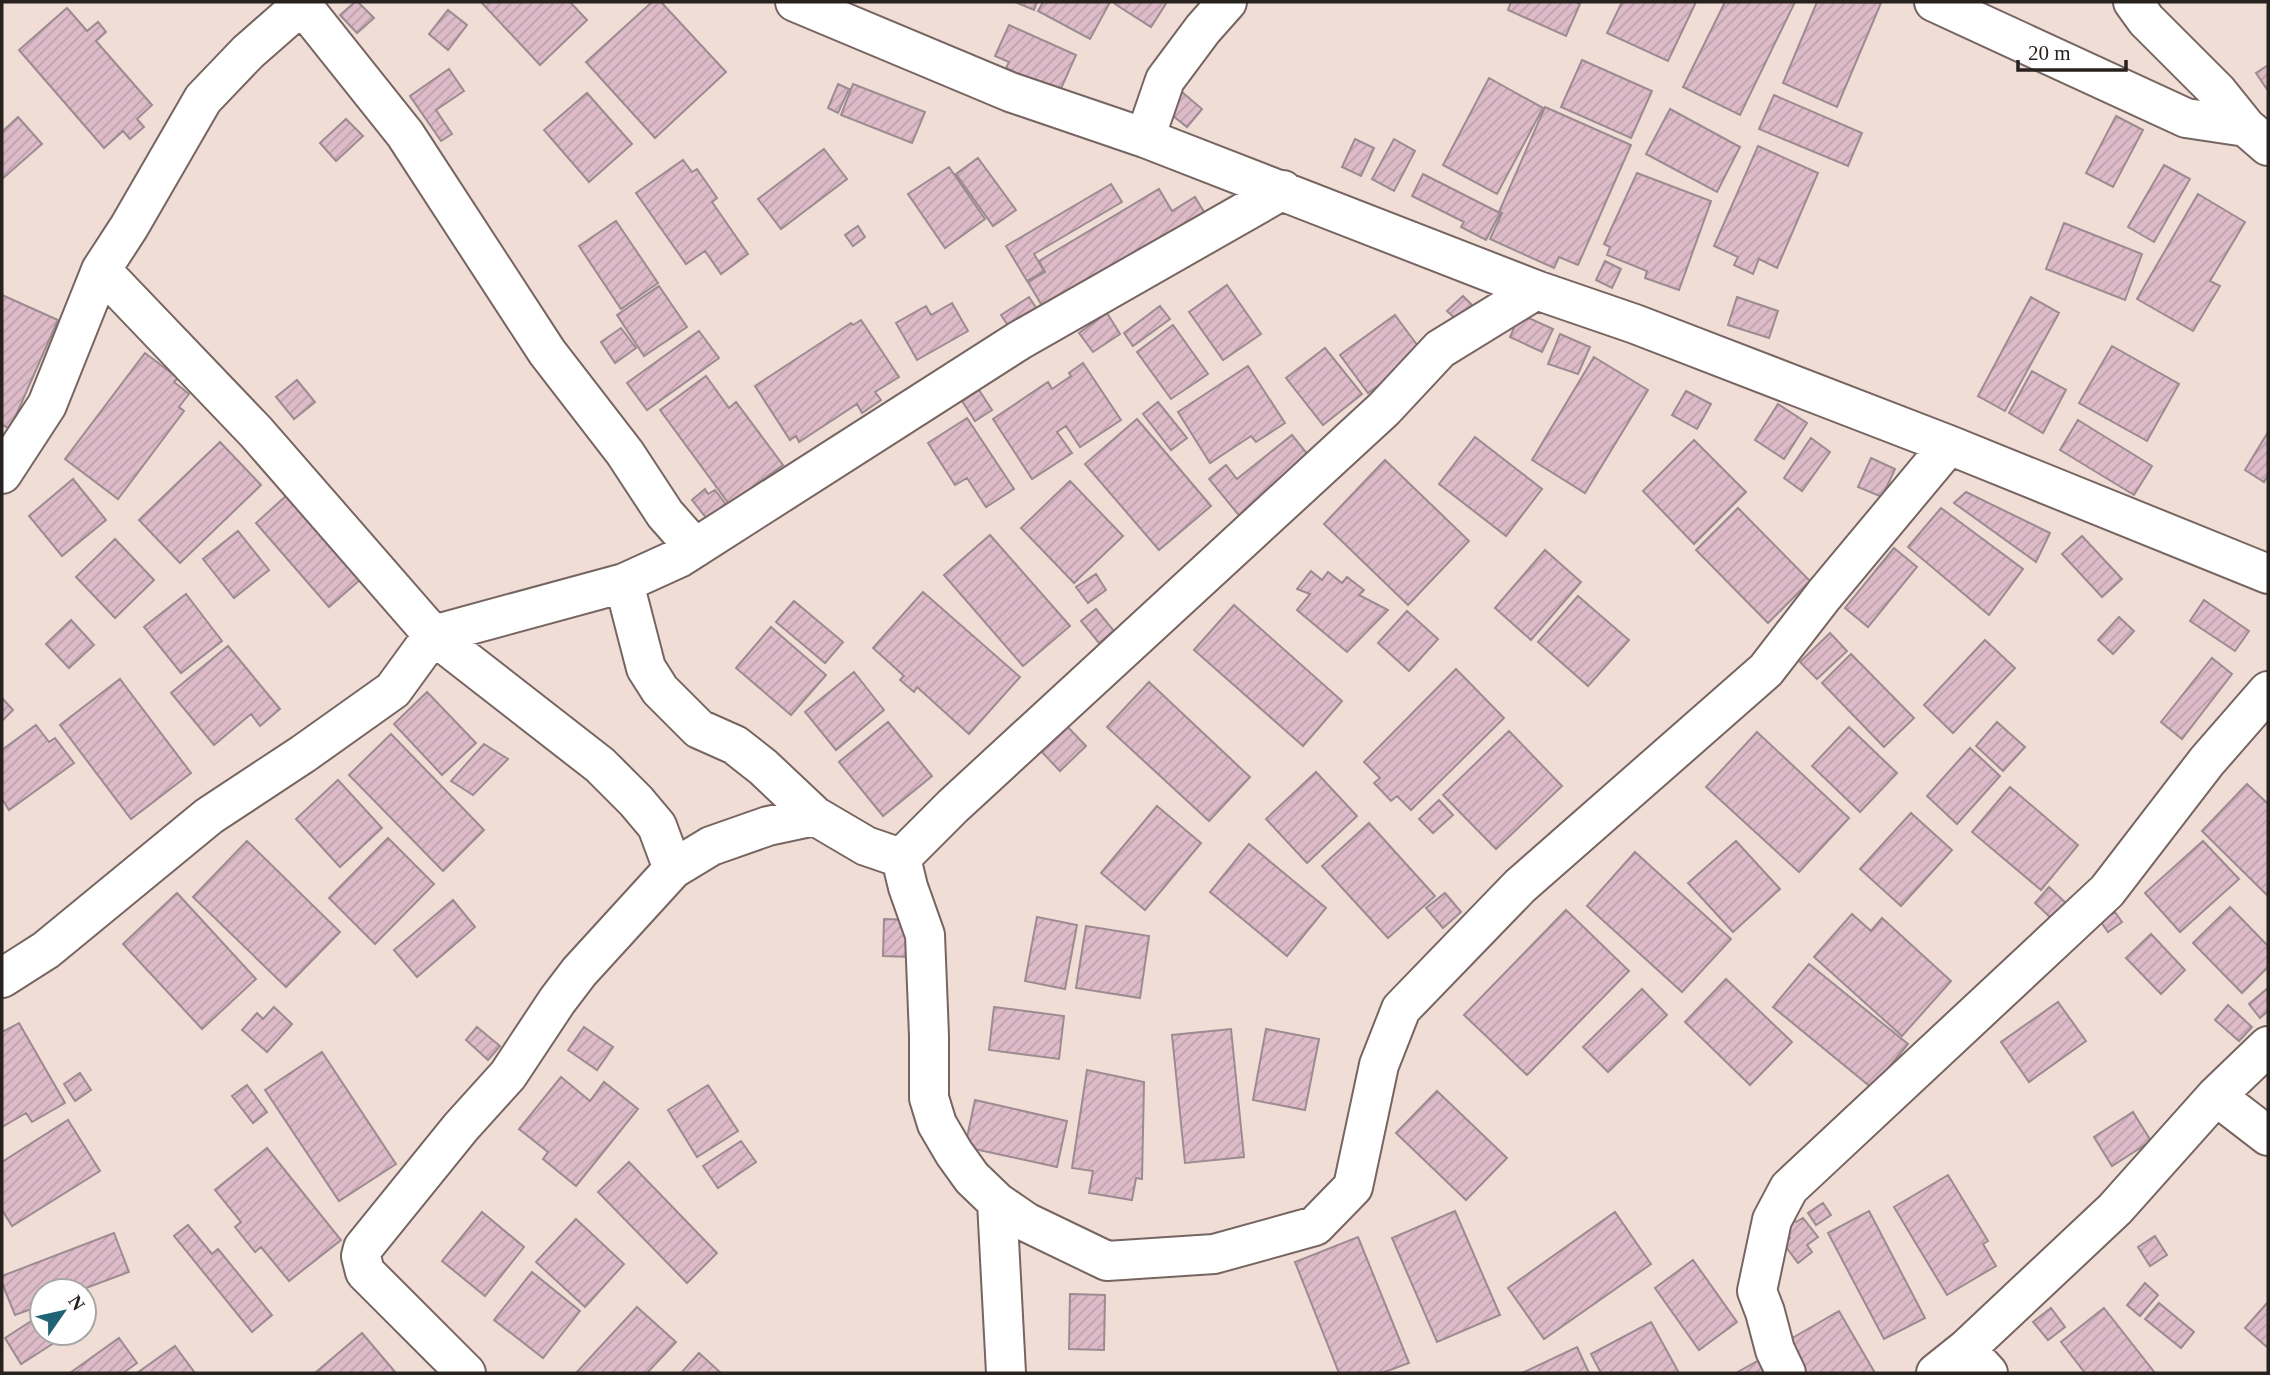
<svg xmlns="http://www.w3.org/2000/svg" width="2270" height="1375" viewBox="0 0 2270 1375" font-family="Georgia,serif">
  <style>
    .building { fill: url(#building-hatch); stroke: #9c8b91; stroke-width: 2 }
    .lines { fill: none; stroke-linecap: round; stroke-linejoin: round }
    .minor-casing { stroke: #766560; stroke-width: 42 }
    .minor { stroke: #fff; stroke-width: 38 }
  </style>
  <defs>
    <pattern id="building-hatch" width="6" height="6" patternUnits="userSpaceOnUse" patternTransform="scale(1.75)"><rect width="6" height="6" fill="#debbc8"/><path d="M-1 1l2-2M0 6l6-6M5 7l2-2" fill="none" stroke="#bea0ab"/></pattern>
  </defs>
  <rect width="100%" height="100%" fill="#f0ddd6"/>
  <path class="building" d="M355 2H358L374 18 357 33 340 15Z
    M481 2H570L587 20 540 65Z
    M652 2H661L726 72 655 138 586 62Z
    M1015 2H1037L1034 10Z
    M1043 2H1110L1090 39 1038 11Z
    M1116 2H1167L1151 27 1115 4Z
    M1511 2H1576L1580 4 1566 36 1508 10Z
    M1622 2H1696L1668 61 1607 33Z
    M1725 2H1795L1740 115 1683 87Z
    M1817 2 1881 3 1837 107 1783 83Z
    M67 8 87 31 98 22 106 32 96 41 152 105 137 119 144 127 130 139 123 131 104 148 19 50Z
    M448 10 467 25 448 50 429 34Z
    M1009 25 1076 55 1059 93 1006 68 1009 62 995 56Z
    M1582 60 1652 91 1631 138 1561 107Z
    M2268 65V91L2256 73Z
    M449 69 464 91 436 110 452 134 441 141 410 96Z
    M1489 78 1543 108 1497 194 1443 165Z
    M838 84 849 89 838 113 828 108Z
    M853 84 925 112 912 143 841 115Z
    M1182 92 1202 109 1187 127 1167 111Z
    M587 93 632 144 589 182 544 130Z
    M1774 95 1862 133 1848 166 1759 129Z
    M1545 107 1631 145 1578 265 1559 257 1554 268 1490 239 1502 213 1499 212Z
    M1670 109 1740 147 1717 192 1646 154Z
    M2116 116 2143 130 2113 187 2086 173Z
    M18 117 42 144 2 179V132Z
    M346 119 363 136 336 161 320 143Z
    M1355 139 1374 148 1361 176 1342 167Z
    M1394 139 1415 151 1394 191 1372 179Z
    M1758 146 1818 173 1777 268 1759 259 1753 274 1734 265 1738 257 1714 246Z
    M824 149 847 179 781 229 758 199Z
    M978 158 1016 210 993 226 956 174Z
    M683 160 692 172 697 169 717 198 712 202 748 254 721 274 705 251 686 264 636 193Z
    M2164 165 2190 179 2154 242 2128 227Z
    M949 167 985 219 945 248 908 194Z
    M1637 173 1711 201 1679 290 1645 278 1647 271 1607 255 1610 247 1604 244Z
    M1423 174 1500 213 1486 240 1461 227 1464 222 1412 196Z
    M1111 184 1122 202 1034 254 1044 271 1027 281 1006 246Z
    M1159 189 1172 211 1195 197 1207 217 1047 314 1028 282 1045 272 1039 261Z
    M2198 194 2245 222 2210 281 2220 286 2193 331 2137 299Z
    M616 221 658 283 621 309 579 246Z
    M2064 223 2142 254 2125 300 2046 269Z
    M858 226 865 237 853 246 845 235Z
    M1605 261 1621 269 1612 288 1596 280Z
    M1227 285 1261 334 1223 360 1189 312Z
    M659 286 687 327 644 356 617 315Z
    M2 295 58 320 10 429 2 425Z
    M1463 296 1478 311 1462 325 1447 311Z
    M1029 297 1041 315 1013 333 1001 315Z
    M1737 297 1778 311 1769 338 1728 325Z
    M2031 297 2059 313 2005 411 1978 396Z
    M952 303 968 331 917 360 896 323 926 306 931 315Z
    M1160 306 1170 319 1133 346 1124 333Z
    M1107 313 1120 334 1093 352 1079 333Z
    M1520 314 1553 329 1542 352 1510 337Z
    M1395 315 1423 353 1368 393 1340 355Z
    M861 320 899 377 875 392 881 400 862 413 857 404 799 442 796 436 790 440 755 386 851 323 853 325Z
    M1173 325 1208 374 1171 399 1137 352Z
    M621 328 636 348 615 363 601 342Z
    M699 331 719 358 647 410 627 383Z
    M1560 334 1590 347 1578 374 1548 364Z
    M2112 346 2179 384 2147 441 2079 403Z
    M1325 348 1362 394 1323 425 1286 378Z
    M145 353 178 378 174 382 189 394 179 407 184 411 118 499 65 459Z
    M1594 357 1648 390 1585 493 1532 460Z
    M1083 363 1121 420 1080 447 1066 426 1057 432 1072 453 1032 479 993 419 1048 382 1052 389 1071 376 1069 373Z
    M1248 366 1285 423 1256 442 1251 436 1210 463 1178 412Z
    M2032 371 2066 390 2043 433 2009 413Z
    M706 376 729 408 736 402 783 465 729 504 660 410Z
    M297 380 315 402 294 419 276 397Z
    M979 390 992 410 975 421 962 401Z
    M1686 391 1711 404 1697 429 1672 415Z
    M1158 402 1187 438 1171 450 1143 414Z
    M1778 404 1807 423 1784 459 1755 440Z
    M967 418 1014 489 986 507 967 478 955 485 928 443Z
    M1137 419 1211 506 1159 550 1085 464Z
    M2078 420 2152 466 2134 495 2060 450Z
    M2268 432V475L2264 482 2245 470Z
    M1292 435 1313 461 1242 519 1209 479 1226 465 1237 479Z
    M1475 437 1542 489 1506 536 1439 484Z
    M1811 438 1830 452 1802 491 1784 478Z
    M1694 440 1746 492 1694 544 1643 491Z
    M220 442 261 485 180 563 139 520Z
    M1871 458 1895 469 1882 497 1858 487Z
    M1385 460 1469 541 1408 605 1324 524Z
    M73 479 106 520 62 556 29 516Z
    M1070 481 1123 536 1074 583 1021 528Z
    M705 489 708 494 715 490 734 515 715 529 692 500Z
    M1966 492 2050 533 2036 562 1954 503Z
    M287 495 361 579 329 607 256 523Z
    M1738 508 1810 581 1768 623 1696 550Z
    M1941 508 2023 569 1989 615 1908 547Z
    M238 531 269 570 234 598 203 559Z
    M990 535 1070 626 1023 666 944 575Z
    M2082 536 2122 579 2102 597 2062 554Z
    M115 539 154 580 115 618 76 577Z
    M1894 548 1917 567 1868 627 1845 608Z
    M1545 550 1581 582 1531 640 1495 608Z
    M1311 571 1322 580 1328 572 1342 583 1347 577 1364 590 1359 595 1388 610 1347 652 1297 610 1310 594 1297 589Z
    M1096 574 1106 590 1088 603 1076 587Z
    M923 592 1020 677 969 734 917 687 914 692 900 680 904 676 873 648Z
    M186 594 222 641 181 673 144 627Z
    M1578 596 1629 640 1588 686 1538 642Z
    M2204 600 2249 631 2235 651 2190 621Z
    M794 601 843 642 825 663 776 622Z
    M1234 605 1342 701 1303 746 1194 650Z
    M1096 609 1114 631 1099 643 1081 621Z
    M1407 611 1438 639 1409 671 1378 643Z
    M2119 617 2134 631 2113 654 2098 640Z
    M71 620 94 645 69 668 46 644Z
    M771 627 826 675 791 715 736 668Z
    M1830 633 1847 651 1817 679 1800 662Z
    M1985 640 2015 668 1953 733 1924 705Z
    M228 646 280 709 260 726 251 714 214 745 171 693Z
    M1851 654 1914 718 1884 747 1822 683Z
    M2212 658 2232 674 2182 739 2161 722Z
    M1456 669 1504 718 1411 810 1397 796 1391 801 1374 783 1380 778 1364 762Z
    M854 672 884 710 836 750 805 712Z
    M120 679 191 773 131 819 60 725Z
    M1149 682 1250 777 1209 821 1107 727Z
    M427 692 476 743 442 775 394 724Z
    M2 698 13 710 2 721Z
    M1062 721 1086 746 1060 771 1036 746Z
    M888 722 932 776 883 816 839 762Z
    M1997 722 2025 747 2003 771 1976 746Z
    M36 725 49 742 55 738 74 763 9 810 2 799V750Z
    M1849 727 1897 773 1860 812 1812 766Z
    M1509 731 1562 786 1496 849 1443 795Z
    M1757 732 1849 818 1799 872 1706 787Z
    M391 734 484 830 443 871 349 775Z
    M484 744 508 759 473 795 451 781Z
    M1970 748 2000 776 1957 824 1927 796Z
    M1316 772 1357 816 1307 863 1266 819Z
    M338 780 382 828 340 867 296 819Z
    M2247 784 2268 804V896L2202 831Z
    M2010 787 2078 845 2041 890 1972 832Z
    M1439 800 1453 815 1433 833 1419 819Z
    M1157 806 1201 843 1145 910 1101 873Z
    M1911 813 1952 850 1901 906 1860 869Z
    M1369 823 1435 896 1388 938 1322 866Z
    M388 838 434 884 375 944 329 898Z
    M247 841 340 932 286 987 193 897Z
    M1736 841 1780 889 1733 932 1688 883Z
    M2203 841 2239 879 2180 932 2145 893Z
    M1249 844 1326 908 1287 956 1210 892Z
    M1635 852 1731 939 1682 992 1587 906Z
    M2049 887 2068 905 2053 920 2035 903Z
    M177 893 256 979 202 1029 123 944Z
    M1445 893 1461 912 1443 928 1426 908Z
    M453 900 475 927 417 977 394 950Z
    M2230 907 2268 946V967L2242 993 2193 943Z
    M1566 910 1629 971 1527 1075 1464 1015Z
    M2115 912 2122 922 2108 932 2101 922Z
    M1852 914 1871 931 1882 918 1951 981 1902 1036 1814 957Z
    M1037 917 1077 925 1065 989 1025 981Z
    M884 919 913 920 912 957 883 956Z
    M1086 926 1149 936 1140 998 1076 988Z
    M2151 934 2185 970 2161 994 2126 958Z
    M1809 964 1908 1044 1872 1088 1773 1007Z
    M1726 979 1792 1042 1750 1085 1685 1022Z
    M2268 988V1011L2260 1018 2249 1004Z
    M1642 989 1667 1015 1608 1072 1583 1047Z
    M2058 1002 2086 1041 2029 1082 2001 1042Z
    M2228 1005 2252 1027 2239 1041 2215 1020Z
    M274 1007 292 1024 267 1052 242 1030 257 1013 263 1019Z
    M994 1007 1064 1016 1059 1059 989 1050Z
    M19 1023 65 1103 32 1122 26 1113 2 1127V1032Z
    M477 1027 500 1046 488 1060 466 1040Z
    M584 1027 613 1047 597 1070 568 1050Z
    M1231 1029 1244 1157 1185 1163 1172 1035Z
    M1266 1029 1319 1039 1305 1110 1253 1100Z
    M322 1052 396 1164 339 1201 265 1090Z
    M1087 1070 1144 1082 1142 1179 1136 1178 1132 1200 1089 1193 1093 1171 1072 1168Z
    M80 1073 91 1090 75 1101 64 1084Z
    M561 1077 590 1101 604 1082 638 1109 576 1186 543 1159 548 1152 519 1129Z
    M247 1085 267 1112 253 1123 232 1096Z
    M708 1085 738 1131 697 1157 668 1110Z
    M1437 1091 1507 1158 1466 1200 1396 1133Z
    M975 1100 1067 1121 1057 1167 965 1147Z
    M2133 1112 2151 1141 2112 1166 2094 1137Z
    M68 1120 100 1171 12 1226 2 1210V1162Z
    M741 1141 756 1162 718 1188 703 1166Z
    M267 1148 341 1240 289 1281 261 1247 255 1252 235 1227 241 1222 215 1190Z
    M629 1162 717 1253 687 1283 598 1192Z
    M1948 1175 1988 1241 1983 1244 1996 1266 1947 1295 1894 1207Z
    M1823 1203 1831 1215 1816 1225 1808 1213Z
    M1455 1211 1500 1315 1437 1342 1392 1238Z
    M1869 1211 1925 1318 1884 1339 1828 1233Z
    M482 1212 524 1247 485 1296 442 1261Z
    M1615 1212 1651 1264 1544 1339 1508 1288Z
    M1792 1217 1796 1222 1803 1218 1818 1237 1807 1245 1812 1252 1798 1263 1783 1243 1790 1238 1781 1225Z
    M576 1219 624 1264 585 1307 536 1262Z
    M188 1225 212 1254 218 1249 272 1315 252 1332 174 1236Z
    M114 1233 129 1272 78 1291H42V1305L15 1315 2 1283V1276Z
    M2155 1236 2167 1255 2150 1266 2138 1247Z
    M1358 1237 1409 1363 1382 1373H1339L1295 1262Z
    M1693 1260 1737 1322 1699 1350 1655 1288Z
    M532 1272 580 1311 543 1358 494 1320Z
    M2145 1283 2158 1295 2140 1316 2127 1305Z
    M1070 1294 1105 1295 1104 1350 1069 1349Z
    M2268 1302V1348L2245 1328Z
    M2159 1303 2194 1332 2181 1348 2145 1319Z
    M637 1307 676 1342 647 1373H576Z
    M2051 1308 2065 1327 2048 1340 2033 1322Z
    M2104 1308 2155 1373H2085L2061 1342Z
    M1839 1311 1875 1373H1799L1782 1344Z
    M42 1314V1333L68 1334 21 1364 5 1338Z
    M1651 1322 1679 1373H1601L1591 1354Z
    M362 1333 396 1373H315Z
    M119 1338 137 1363 123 1373H70Z
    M175 1346 195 1373H137Z
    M1577 1347 1589 1373H1522Z
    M699 1353 721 1373H681Z
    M1761 1359 1770 1373H1736Z"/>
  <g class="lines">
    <g class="minor-casing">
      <path id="minor" d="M795 2 1010 92 1145 138 1536 290 1635 324 1949 445 2268 574
        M1934 2 2186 118 2246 127
        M2133 2 2146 20 2217 91 2246 127 2268 146
        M302 5 405 134 547 352 625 453 665 514 695 548
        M1145 138 1165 80 1203 29 1227 2
        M101 270 256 432 433 635 600 765 636 801 657 826 673 869
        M2 474 47 405 101 270 129 227 203 99 248 52 305 2
        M624 583 646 668 660 690 699 729 735 745 763 767 815 816
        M901 858 908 887 925 935 929 1036V1098L937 1124 954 1153 972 1178 997 1202 1026 1222 1107 1261 1214 1254 1315 1226 1353 1187 1379 1065 1401 1009 1520 886 1766 670 1824 595 1949 445
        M2 978 46 950 209 816 303 754 393 690 433 635 624 583 679 558 1020 340 1283 190
        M2216 1096 2268 1136
        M997 1202 1006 1373
        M1966 1349 1988 1373
        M466 1373 365 1272 361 1256 363 1248 461 1127 508 1075 557 1001 579 972 673 869 711 846 768 826 815 816 866 846 901 858 953 806 1384 409 1440 349 1536 290
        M1786 1373 1775 1350 1765 1312 1757 1291 1772 1220 1789 1188 2107 891 2207 761 2268 691
        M1936 1373 1966 1349 2115 1209 2216 1096 2268 1046"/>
    </g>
    <use href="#minor" class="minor"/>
  </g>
  <rect width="2270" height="1375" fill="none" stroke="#28221f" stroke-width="7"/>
  <g transform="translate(63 1312) rotate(56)"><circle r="33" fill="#ffffff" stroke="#a9a7a5" stroke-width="2"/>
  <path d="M0-5L12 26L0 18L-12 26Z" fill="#1f6375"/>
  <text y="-10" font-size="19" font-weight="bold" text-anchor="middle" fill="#28221f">N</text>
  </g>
  <path d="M2018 60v10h108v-10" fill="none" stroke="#28221f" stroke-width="3.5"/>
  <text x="2028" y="60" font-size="21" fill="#28221f" stroke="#ffffff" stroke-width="5" paint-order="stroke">20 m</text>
</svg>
